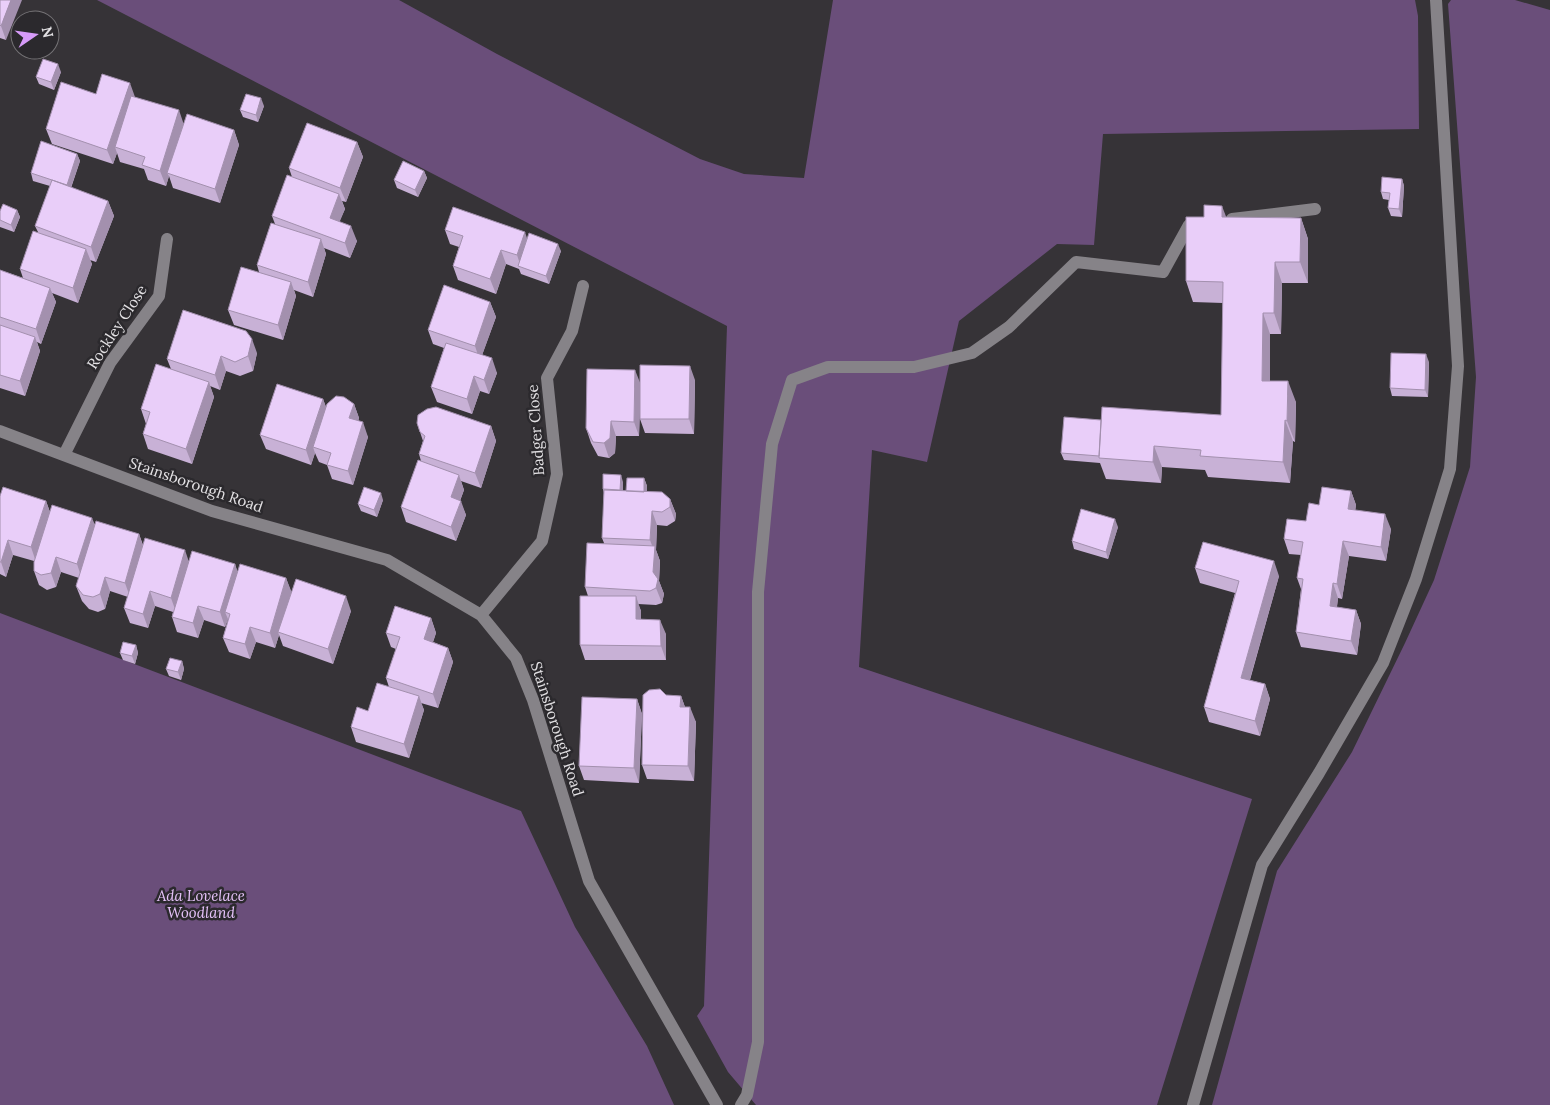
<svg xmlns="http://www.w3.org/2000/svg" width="1550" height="1105" viewBox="0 0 1550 1105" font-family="Lora,serif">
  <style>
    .green { fill: #6a4e7a }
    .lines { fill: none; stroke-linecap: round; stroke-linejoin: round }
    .lane { stroke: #868388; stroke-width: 12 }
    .street { stroke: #868388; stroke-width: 12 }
    .wall { fill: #c8b1d6 }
    .shaded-wall { fill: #a390ae }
    .building { fill: #e9cef9; stroke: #a390ae }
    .labels { text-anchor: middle; stroke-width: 5; stroke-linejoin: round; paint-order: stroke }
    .street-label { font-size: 15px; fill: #e3e1e4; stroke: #2b292d }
    .park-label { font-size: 15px; font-style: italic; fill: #e5c2f9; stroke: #2b292d }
  </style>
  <rect width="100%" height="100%" fill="#363337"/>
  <path class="green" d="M97 0H399L497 54 700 159 744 174 804 178 833 0H1415L1418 16 1419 129 1103 134 1094 245 1057 244 959 321 927 462 872 450 859 667 1252 799 1157 1105H756L728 1072 697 1016 704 1006 727 326Z
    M1451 0H1515L1550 10V1105H1212L1277 871 1352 752 1405 643 1434 580 1470 467 1476 377 1448 4Z
    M0 613 521 811 575 927 647 1046 674 1105H0Z"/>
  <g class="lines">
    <path class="lane" d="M1232 219 1315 209
      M741 1105 747 1095 758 1042V592L772 444 792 380 828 367H914L972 353 1009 327 1076 262 1163 272 1189 225 1200 224
      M1193 1105 1262 865 1319 773 1383 663 1416 579 1450 469 1458 366 1436 0"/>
    <path class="street" d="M0 431 212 511 387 560 481 615 516 658 533 700 589 881 717 1105
      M64 455 110 363 159 296 167 239
      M481 615 542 541 557 474 547 378 572 331 583 286"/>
  </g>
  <path class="wall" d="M0 0 6 40 0 38Z
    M61 72 54 90 39 84 36 77Z
    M96 94 135 97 184 124 234 130 239 145 220 203 173 188 169 176 166 186 148 180 144 169 120 162 117 153 113 164 52 144 46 129Z
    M264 106 258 122 243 117 240 110Z
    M357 142 363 157 346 202 342 201 345 209 339 222 357 241 350 258 324 248 326 254 313 297 294 290 296 296 283 340 234 325 228 310 259 272 257 265 275 224 272 216 292 177 289 168Z
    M77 154 80 161 71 188 108 201 114 216 96 262 90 260 92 264 78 303 52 293 56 302 41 344 37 342 40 351 25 396 0 388V270L23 278 20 269 38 232 35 226 50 186 33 181 31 173Z
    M424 171 427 178 418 197 397 188 394 180Z
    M1402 179 1404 186 1402 217 1391 216 1388 208 1389 200 1383 199 1381 192Z
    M17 210 20 217 14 232 0 227V211Z
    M1226 217 1301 218 1308 239V283H1282L1281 334H1270V381L1296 402 1295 442 1293 441 1290 483 1208 477 1205 470 1162 467 1161 483 1106 479 1100 463 1064 460 1061 453 1101 420 1221 415 1223 303 1193 302 1186 281Z
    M445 230 527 239 561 251 549 284 521 274 519 269 506 264 496 294 458 280 453 266 459 247 450 244Z
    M490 302 496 317 482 355 497 373 489 394 480 391 472 414 437 402 431 387 444 348 433 344 428 330Z
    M257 353 253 371 240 376 226 371 220 390 210 386 214 397 192 464 148 449 143 434 146 424 141 409 171 369 167 359Z
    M1429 362 1428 397 1392 396 1390 388Z
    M695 380 694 434 645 433 640 419V402L639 436H616L615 453 609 458 598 456 591 443 586 428 640 383Z
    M323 399 326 407 354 404 359 418 358 421 368 437 353 485 332 479 327 465 319 462 315 453 311 465 266 449 260 435Z
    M417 423 491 426 496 441 481 488 461 481 464 490 460 501 466 515 456 541 406 522 401 507 421 461 419 454 423 441Z
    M644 478 647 486V492L670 499 676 514 675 521 667 526 657 525 656 550 660 561 659 581 664 594 662 603 656 605 638 604 641 611V619L666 634V660H585L580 645 588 596 585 587 604 543 602 538 604 493 603 489 623 482V491H626Z
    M1351 491 1356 505 1355 510 1391 529 1386 561 1349 556 1342 599 1338 598 1337 607 1356 610 1361 624 1357 655 1301 647 1296 632 1301 589 1297 578 1301 555 1289 554 1284 539 1306 521 1319 505Z
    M0 496 46 501 50 512 95 524 139 534 143 545 189 561 235 564 237 571 286 578 291 592 351 611 333 664 283 646 279 635 275 648 256 642 250 659 229 652 223 638 228 620V619L225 627 204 620 198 638 177 632 172 617 173 612 155 606 148 628 130 623 124 608 128 597 110 591 105 609 98 612 89 609 82 601 76 586 79 578 61 572 56 587 47 590 39 585 34 571V561L13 555 6 577 0 574Z
    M383 500 377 517 361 511 358 504Z
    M1118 527 1108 559 1074 549 1072 541Z
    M1195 568 1279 576 1250 680 1265 684 1270 699 1260 736 1209 722 1204 707 1235 593 1200 583Z
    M431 618 436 633 433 642 448 648 453 662 438 708 421 703 424 710 409 758 356 742 351 727 368 711 389 687 386 678 396 649 391 647 386 633Z
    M136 645 138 653 135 664 123 660 120 653Z
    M182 661 184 669 181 680 169 676 166 669Z
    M666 695 681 696 685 707 696 722 694 781 647 779 642 765Z
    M637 699 642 714 639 783 584 780 579 766Z"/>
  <path class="shaded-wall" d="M11 0H22L6 40 1 26Z
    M58 64 61 72 54 90 51 82Z
    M130 83 135 97 115 147 117 153 113 164 107 150Z
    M261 98 264 106 258 122 256 115Z
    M179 110 184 125 167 173 169 176 166 186 160 171Z
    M234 130 239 145 220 203 215 189Z
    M357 142 363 157 346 202 340 188Z
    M77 154 80 161 69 193 67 185Z
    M424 171 427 178 418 197 415 190Z
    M1402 179 1404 186 1402 217 1399 209Z
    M339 194 345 209 335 233 330 218Z
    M108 201 114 216 96 262 91 247Z
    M1222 206 1230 227 1222 217Z
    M17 210 20 217 14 232 11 225Z
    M1301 218 1308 239V283L1300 262Z
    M351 226 357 241 350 258 345 243Z
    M525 232 530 247 521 267 517 255Z
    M321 239 326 254 313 297 308 282Z
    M558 244 561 251 549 284 546 276Z
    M86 249 92 264 78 303 73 288Z
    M501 250 506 264 496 294 490 279Z
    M1275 262 1282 283 1281 334 1274 313Z
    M291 282 296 296 283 340 278 325Z
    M50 288 56 302 41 344 36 329Z
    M490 302 496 317 480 361 475 346Z
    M1263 313 1270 334V402L1262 381Z
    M35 337 40 351 25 396 20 381Z
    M252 339 257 353 253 371 248 356Z
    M1426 354 1429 362 1428 397 1425 390Z
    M221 356 226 371 220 390 215 375Z
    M492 358 497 373 489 394 484 380Z
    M690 366 695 380 694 434 689 419Z
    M635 370 641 385 639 436 634 422Z
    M474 376 480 391 472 414 467 399Z
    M1288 381 1296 402 1295 442 1287 421Z
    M209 382 214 397 192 464 186 449Z
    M323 399 328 413 313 447 315 453 311 465 306 450Z
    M354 404 359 418 355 433 349 418Z
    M1285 420 1293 441 1290 483 1283 462Z
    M611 421 616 436 615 453 609 458 604 443Z
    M363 422 368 437 353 485 348 471Z
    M491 426 496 441 481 488 475 473Z
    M1154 446 1162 467 1161 483 1153 462Z
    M459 475 464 490 456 511 451 497Z
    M621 475 623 482V497L620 490Z
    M644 478 647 486V500L644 492Z
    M1351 491 1356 505 1354 524 1348 509Z
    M381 493 383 500 377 517 374 510Z
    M670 499 676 514 675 521 670 507Z
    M46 501 51 515 36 562 31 547Z
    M461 501 466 515 456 541 451 527Z
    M652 511 657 525 656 550 660 561 659 581 664 594 662 603 656 588 653 572 654 551 650 540Z
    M1385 514 1391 529 1386 561 1381 547Z
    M92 518 98 532 82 579 77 564Z
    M1115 519 1118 527 1108 559 1106 552Z
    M139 534 144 549 130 597 125 583Z
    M8 540 13 555 6 577 1 562Z
    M1343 541 1349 556 1342 599 1337 584Z
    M185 550 190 565 176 612 171 598Z
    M56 557 61 572 56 587 51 573Z
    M1274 561 1279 576 1246 693 1241 678Z
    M235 564 240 579 225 612 228 619 225 627 220 612Z
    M105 577 110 591 105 609 100 594Z
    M286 578 292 593 278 632 279 635 275 648 270 633Z
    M1333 583 1338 598 1335 620 1330 606Z
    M150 591 155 606 148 628 143 614Z
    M346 596 351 611 333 664 328 649Z
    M636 596 641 611V634L636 619Z
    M198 606 204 620 198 638 193 623Z
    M1356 610 1361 624 1357 655 1351 641Z
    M431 618 436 633 429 654 424 639Z
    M660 620 666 634V660L661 646Z
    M250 627 256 642 250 659 245 644Z
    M136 645 138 653 135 664 132 656Z
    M448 648 453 662 438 708 433 694Z
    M182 661 184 669 181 680 178 672Z
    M1265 684 1270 699 1260 736 1255 721Z
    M419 696 424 710 409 758 404 744Z
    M681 696 686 710 680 707Z
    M637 699 642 714 639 783 634 768Z
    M690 707 696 722 694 781 688 766Z"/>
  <path class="building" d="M0 0H11L1 26 0 25Z
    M43 59 58 64 51 82 36 77Z
    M102 74 130 83 107 150 46 129 61 82 96 94Z
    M246 94 261 98 256 115 240 110Z
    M131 96 179 110 160 171 142 165 145 157 115 147Z
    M187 114 234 130 215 189 167 173Z
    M307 123 357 142 340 188 289 168Z
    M41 141 77 154 67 185 31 173Z
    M403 161 424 171 415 190 394 180Z
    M287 175 339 194 330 218 351 226 345 243 272 216Z
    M1382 177 1402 179 1399 209 1388 208 1390 193 1381 192Z
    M52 180 108 201 91 247 35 226Z
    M3 204 17 210 11 225 0 220V211Z
    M1204 205 1222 206V217L1301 218 1300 262H1275L1274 313H1263L1262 381H1288L1287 421 1285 420 1283 462 1200 456 1201 450 1154 446 1153 462 1099 458 1102 407 1221 415 1223 282 1186 281V217H1204Z
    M453 207 525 232 517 255 501 250 490 279 453 266 463 236 445 230Z
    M271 223 321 239 308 282 257 265Z
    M33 231 86 249 73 288 20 269Z
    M529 233 558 244 546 276 518 266Z
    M241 267 291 282 278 325 228 310Z
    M0 270 50 288 36 329 0 317Z
    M444 285 490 302 475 346 428 330Z
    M183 310 246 331 252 339 248 356 235 362 221 356 215 375 167 359Z
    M0 325 35 337 20 381 0 375Z
    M446 343 492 358 484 380 474 376 467 399 431 387Z
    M1391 353 1426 354 1425 390 1390 388Z
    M156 364 209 382 186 449 143 434 150 412 141 409Z
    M640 365 690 366 689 419H640Z
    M587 369 635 370 634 422 611 421 610 438 604 443 593 442 586 428Z
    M277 384 323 399 306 450 260 435Z
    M336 396 344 397 354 404 349 418 363 422 348 471 327 465 331 453 313 447 327 404Z
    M436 407 491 426 475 473 419 454 425 436 420 432 417 423 418 415 427 409Z
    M1064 417 1101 420 1099 456 1061 453Z
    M418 460 459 475 451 497 461 501 451 527 401 507Z
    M603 474 621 475 620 490 603 489Z
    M627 478H644V492L626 491Z
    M3 487 46 501 31 547 8 540 1 562H0V496Z
    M364 487 381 493 374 510 358 504Z
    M1322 487 1351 491 1348 509 1385 514 1381 547 1343 541 1337 584 1333 583 1330 606 1356 610 1351 641 1296 632 1303 579 1297 578 1303 542 1284 539 1287 519 1306 521 1309 503 1319 505Z
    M604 490 662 492 670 499V507L662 512 652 511 650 540 602 538Z
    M52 505 92 518 77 564 56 557 51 573 41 575 34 571V562Z
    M1081 509 1115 519 1106 552 1072 541Z
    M96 521 139 534 125 583 105 577 100 594 93 597 83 595 76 586Z
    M145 538 185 550 171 598 150 591 143 614 124 608Z
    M1203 542 1274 561 1241 678 1265 684 1255 721 1204 707 1239 581 1195 568Z
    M587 543 655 546 653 572 658 579 656 588 650 591 585 587Z
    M192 551 235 564 220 612 198 606 193 623 172 617Z
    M240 564 286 578 270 633 250 627 245 644 223 638 230 614 225 612Z
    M296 579 346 596 328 649 278 632Z
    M580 596H636V619L660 620 661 646 580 645Z
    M395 606 431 618 424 639 448 648 433 694 386 678 400 637 386 633Z
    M123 642 136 645 132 656 120 653Z
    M170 658 182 661 178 672 166 669Z
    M377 683 419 696 404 744 351 727 357 707 368 711Z
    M660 689 666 695 681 696 680 707H690L688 766 642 765 643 695 649 690Z
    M582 697 637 699 634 768 579 766Z"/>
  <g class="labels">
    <g class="street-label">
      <text transform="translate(117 327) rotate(-57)" y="5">Rockley Close</text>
      <text transform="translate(536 430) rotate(-94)" y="5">Badger Close</text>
      <text transform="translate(196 485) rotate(19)" y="5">Stainsborough Road</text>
      <text transform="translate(557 729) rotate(72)" y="5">Stainsborough Road</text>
    </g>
    <g class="park-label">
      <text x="201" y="901">Ada Lovelace<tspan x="201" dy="17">Woodland</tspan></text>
    </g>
  </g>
  <g transform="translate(35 35) rotate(77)"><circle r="24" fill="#2b292d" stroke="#757376"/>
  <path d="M0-4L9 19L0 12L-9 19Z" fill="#d79bf9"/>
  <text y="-8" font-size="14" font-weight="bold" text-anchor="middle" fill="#e3e1e4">N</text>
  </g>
</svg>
